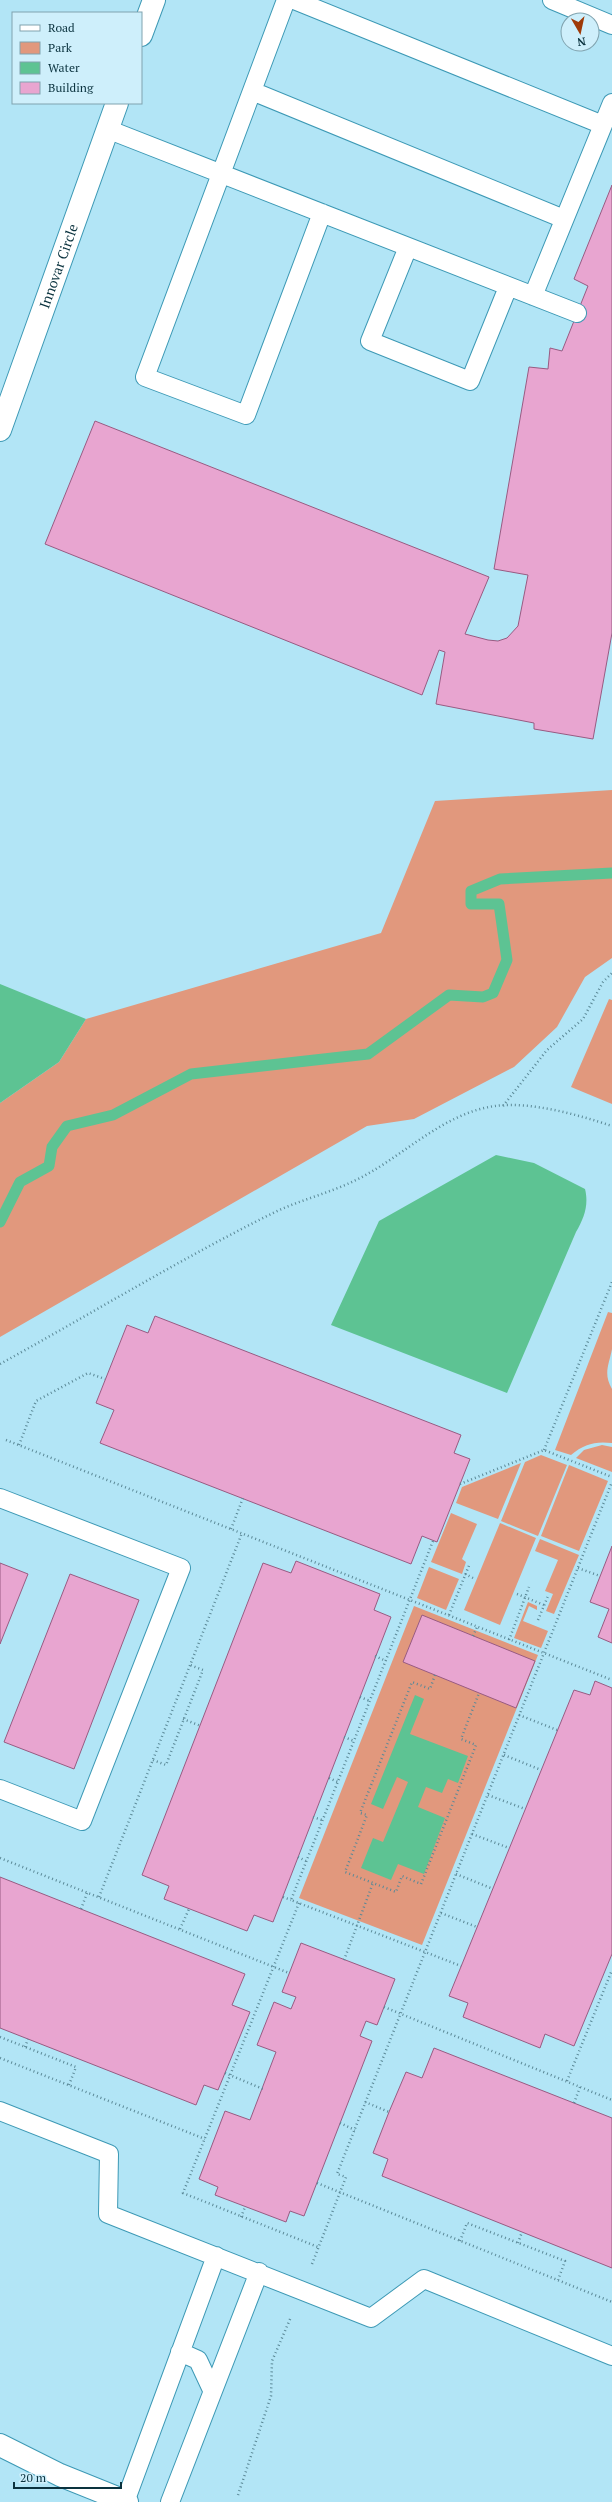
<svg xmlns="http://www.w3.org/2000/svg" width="612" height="2502" viewBox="0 0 612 2502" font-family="'PT Serif',serif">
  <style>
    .green { fill: #e1987d }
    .water { fill: #5dc393 }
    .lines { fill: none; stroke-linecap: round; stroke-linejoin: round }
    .stream { stroke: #5dc393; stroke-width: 11 }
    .building { fill: #e8a5d0; stroke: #985b82 }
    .service-casing { stroke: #3d99b5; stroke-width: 20 }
    .minor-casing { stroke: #3d99b5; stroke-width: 24 }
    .path { stroke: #5b8997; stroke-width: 2.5; stroke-dasharray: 1 3; stroke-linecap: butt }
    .service { stroke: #fff; stroke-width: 18 }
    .minor { stroke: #fff; stroke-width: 22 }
    .labels { text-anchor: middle; stroke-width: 3; stroke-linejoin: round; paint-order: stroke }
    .street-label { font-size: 14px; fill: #0a323e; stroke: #ceeffb }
  </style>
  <rect width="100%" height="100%" fill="#b2e5f6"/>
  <path class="green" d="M612 790V958L585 977 557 1027 514 1067 414 1119 367 1126 0 1337V1103L59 1062 86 1019 381 933 435 801Z
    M609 999 612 1000V1104L571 1087Z
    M608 1312 612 1313C612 1324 612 1338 612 1349 609 1365 603 1373 612 1389V1443C595 1441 584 1444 571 1455L555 1450Z
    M602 1445 612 1447V1472L576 1458 584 1450Z
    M541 1455 567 1465 538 1536 501 1521 525 1462Z
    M521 1463 498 1519 456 1503 462 1487Z
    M569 1465 608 1481 579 1551 541 1536Z
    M451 1513 477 1524 462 1559 466 1562 462 1574 431 1562Z
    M500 1523 536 1538 500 1625 464 1610Z
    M540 1539 579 1555 554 1614 546 1611 553 1594 545 1591 558 1560 535 1551Z
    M429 1567 459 1579 446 1610 417 1598Z
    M528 1602 537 1606V1610L529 1606 523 1621 548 1631 541 1648 514 1638Z
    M414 1606 538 1655 422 1945 299 1898Z"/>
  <path class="water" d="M0 984 86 1019 59 1062 0 1103Z
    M496 1155 534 1163 585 1189C589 1205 584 1218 576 1232L507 1393 331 1325 379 1221Z
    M415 1695 424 1699 410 1734 468 1756 458 1783 448 1779 442 1793 426 1787 418 1807 445 1818 424 1874 398 1864 391 1880 361 1868 373 1838 383 1842 408 1782 397 1777 383 1809 371 1804Z"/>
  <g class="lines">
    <path class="stream" d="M0 1222 20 1182 49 1166 52 1147 67 1126 113 1115 191 1074 368 1054 449 995 483 997 493 993 507 960 499 904H471V891L500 879 612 873"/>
  </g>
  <path class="building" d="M612 185V633L593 739 534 729V723L436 704 445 652 439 650 422 695 45 544 95 421 489 577 465 634 488 640 498 641 507 638 518 626 528 575 494 569 529 367 548 369 550 348 562 351 588 286 574 279Z
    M155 1316 461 1435 454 1453 470 1459 437 1542 422 1536 411 1564 100 1443 114 1410 96 1403 127 1325 148 1333Z
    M612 1546V1643L598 1637 609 1609 590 1602Z
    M296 1561 380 1594 374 1610 391 1617 273 1922 254 1915 247 1931 164 1899 169 1886 142 1875 263 1563 291 1573Z
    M0 1563 28 1574 0 1644Z
    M70 1574 139 1600 74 1769 4 1742Z
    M422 1615 535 1661 516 1708 403 1662Z
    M595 1681 612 1688V1954L574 2046 545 2034 540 2048 463 2017 468 2003 449 1996 574 1690 590 1695Z
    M0 1877 245 1974 232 2005 250 2012 218 2090 204 2085 196 2105 0 2028Z
    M301 1943 395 1979 377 2025 366 2021 360 2036 372 2041 304 2216 290 2211 286 2222 215 2195 218 2187 199 2179 225 2111 250 2120 276 2052 257 2045 274 2002 291 2009 296 1997 282 1992Z
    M434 2048 612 2118V2268L382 2176 388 2159 373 2153 389 2112 406 2072 422 2078Z"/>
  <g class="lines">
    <g class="service-casing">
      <path id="service" d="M286 0 145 377 246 415 322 213
        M294 0 603 125
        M552 0 612 25
        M252 91 564 219
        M107 129 577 313
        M408 247 370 341 470 381 508 287
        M533 296 612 103
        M0 1498 181 1568 82 1821 0 1789
        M0 2111 109 2154 108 2214 371 2318 424 2279 612 2356
        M180 2352 198 2360 212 2390
        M125 2502 216 2256
        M170 2502 259 2272"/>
    </g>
    <g class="minor-casing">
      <g id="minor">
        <path d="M141 35 154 0"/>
        <path id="s1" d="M0 430 117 103"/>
        <path d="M0 2445 60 2475 127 2502"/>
      </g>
    </g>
    <path class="path" d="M503 1106 547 1050 583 1019 603 982 612 973
      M0 1364C89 1315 177 1261 269 1215 296 1201 327 1194 354 1181 401 1159 442 1113 495 1106 530 1101 579 1115 612 1126
      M6 1440 612 1680
      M19 1445 36 1401 88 1373 105 1379
      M544 1450 612 1282
      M460 1484 544 1450 612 1477
      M231 1529 243 1498
      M433 1541 291 1900 425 1952 612 1482
      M578 1568 600 1576
      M465 1574 473 1578
      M517 1594 544 1605
      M449 1615 470 1563
      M538 1620 548 1596
      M473 1636 477 1627
      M509 1640 529 1587
      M375 1656 386 1661
      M435 1675 430 1689 412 1682 360 1813 367 1815 345 1872 396 1892 402 1876 421 1884 476 1745 461 1739 479 1693
      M360 1697 370 1701
      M519 1715 557 1730
      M183 1719 201 1726
      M344 1737 354 1741
      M504 1755 541 1770
      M153 1760 166 1765 203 1670 190 1665
      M329 1778 338 1782
      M488 1795 525 1809
      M313 1817 322 1820
      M472 1834 509 1848
      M298 1857 306 1861
      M0 1858 289 1973
      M456 1874 493 1889
      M99 1897 242 1533
      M283 1897 291 1900
      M299 1903 183 2193 318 2247
      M81 1909 87 1893
      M441 1913 477 1927
      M180 1929 189 1909
      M344 1960 373 1883
      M384 2007 612 2100
      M0 2037 76 2067 69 2085
      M25 2047 28 2039
      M0 2058 205 2139
      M225 2073 263 2089
      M567 2081 612 1970
      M365 2102 389 2112
      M574 2103 580 2087
      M340 2123 355 2130
      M317 2183 612 2302
      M241 2217 245 2207
      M460 2241 467 2223 565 2261 558 2280
      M518 2243 522 2232
      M312 2264 346 2177 337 2174 425 1952 461 1966
      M238 2495 271 2396 272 2361 291 2317"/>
    <use href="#service" class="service"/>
    <use href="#minor" class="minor"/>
  </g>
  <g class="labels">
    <g class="street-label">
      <text dy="5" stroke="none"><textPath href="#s1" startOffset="174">Innovar Circle</textPath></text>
    </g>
  </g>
  <rect x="12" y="12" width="130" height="92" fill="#ceeffb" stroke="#80a3af"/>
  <rect x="20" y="25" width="20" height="6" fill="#ffffff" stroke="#80a3af"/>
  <text x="48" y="32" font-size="12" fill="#0a323e">Road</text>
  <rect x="20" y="42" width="20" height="12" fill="#e1987d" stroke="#80a3af"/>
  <text x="48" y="52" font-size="12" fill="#0a323e">Park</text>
  <rect x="20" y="62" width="20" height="12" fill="#5dc393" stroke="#80a3af"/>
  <text x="48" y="72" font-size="12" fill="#0a323e">Water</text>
  <rect x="20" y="82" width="20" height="12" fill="#e8a5d0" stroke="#80a3af"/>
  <text x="48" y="92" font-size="12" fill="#0a323e">Building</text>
  <g transform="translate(580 32) rotate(171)"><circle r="19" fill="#ceeffb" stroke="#80a3af"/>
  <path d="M0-3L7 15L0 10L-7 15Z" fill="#9f3a08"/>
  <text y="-6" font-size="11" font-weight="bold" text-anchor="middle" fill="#0a323e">N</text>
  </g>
  <path d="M14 2482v6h107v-6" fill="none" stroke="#0a323e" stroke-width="2"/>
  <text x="20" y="2482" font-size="12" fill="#0a323e" stroke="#ceeffb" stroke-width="3" paint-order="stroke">20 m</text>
</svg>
